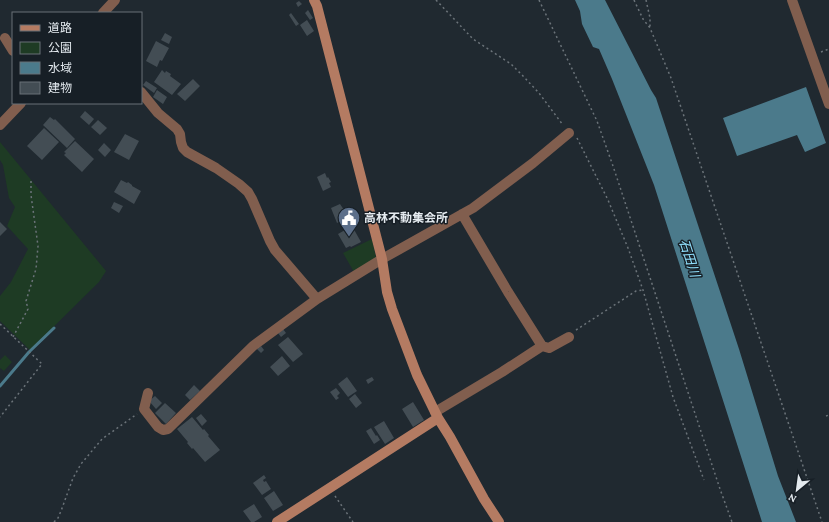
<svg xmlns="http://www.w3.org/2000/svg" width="829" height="522" viewBox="0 0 829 522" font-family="'Crimson Pro','Noto Sans JP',serif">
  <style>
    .green { fill: #1e3b24 }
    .water { fill: #4b7a8b }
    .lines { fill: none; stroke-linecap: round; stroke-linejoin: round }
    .stream { stroke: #4b7a8b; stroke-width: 3 }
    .building { fill: #434d54 }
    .path { stroke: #6b7379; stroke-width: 1.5; stroke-dasharray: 2 3; stroke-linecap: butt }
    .street { stroke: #815e4e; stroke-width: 10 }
    .secondary { stroke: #b47b62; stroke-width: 10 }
    .labels { text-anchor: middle; stroke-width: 3; stroke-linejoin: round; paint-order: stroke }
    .poi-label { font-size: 12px; font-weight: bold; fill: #e4eaef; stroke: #171f26; text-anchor: start }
    .water-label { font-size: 13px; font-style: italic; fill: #90e0fd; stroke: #171f26 }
  </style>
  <rect width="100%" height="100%" fill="#202930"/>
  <path class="green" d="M0 142 106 271 99 282 30 350 0 321V296L11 282 28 249 7 226 15 207 9 198 3 165 0 160Z
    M372 239 376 258 354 272 343 253Z
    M5 355 12 362 4 371 0 368V360Z"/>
  <path class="water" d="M575 0H605L651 90 656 98 739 349 778 476 796 522H762L654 185 612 79 599 49 593 47 582 24 580 11Z
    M806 87 826 143 805 152 797 135 737 156 723 118Z"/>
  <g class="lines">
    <path class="stream" d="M0 386 29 352 54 328"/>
  </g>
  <path class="building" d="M299 1 302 4 298 7 296 3Z
    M308 10 313 18 310 20 305 13Z
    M291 13 299 24 296 26 289 15Z
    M307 20 314 31 307 36 300 25Z
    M165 33 172 37 169 44 161 40Z
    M156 41 169 48 162 61 160 60 157 67 146 61Z
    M162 70 165 73 166 71 171 74 170 76 181 84 172 95 154 82Z
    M193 79 200 86 185 101 177 94Z
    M146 81 157 88 154 93 143 85Z
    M157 90 167 97 163 104 153 97Z
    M85 111 94 119 89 125 80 117Z
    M50 117 54 120 55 119 75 139 67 148 43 125Z
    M98 120 107 128 100 135 91 127Z
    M44 128 59 142 42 160 27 146Z
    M125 134 139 141 129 160 114 152Z
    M75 141 94 159 82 172 64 155 66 153 64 152Z
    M104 143 111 150 105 157 98 150Z
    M325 173 327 178 328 177 331 182 329 183 331 187 323 191 317 177Z
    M121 180 127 183 128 182 132 185V186L141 191 134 204 114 192Z
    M114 202 123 206 119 213 111 208Z
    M340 204 344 210 342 211 345 219 337 223 331 208Z
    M0 222 7 229 0 236Z
    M352 226 361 242 351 247 350 246 346 248 338 234Z
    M283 329 286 333 281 337 278 333Z
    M288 337 303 354 293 362 278 345Z
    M261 346 264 350 261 353 257 349Z
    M282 356 290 366 278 376 270 367Z
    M347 377 357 391 348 397 338 384Z
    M372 377 374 380 368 384 366 380Z
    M194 385 200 391 190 400 185 395Z
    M336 388 340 393 337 396 339 398 336 400 330 392Z
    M355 394 362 403 356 408 349 399Z
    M155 396 162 403 156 409 149 401Z
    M413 402 424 420 413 427 402 409Z
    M165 403 176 413 166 424 155 413Z
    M201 414 207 421 202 426 196 418Z
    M192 417 203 430 204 429 209 435 208 436 220 450 205 462 193 448 192 449 187 443 188 442 177 429Z
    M384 421 394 438 385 444 374 427Z
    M371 428 376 436 377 435 380 440 374 444 366 431Z
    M264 475 266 478 263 480 264 482 266 481 271 489 262 495 253 483Z
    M274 491 283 505 273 511 264 498Z
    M254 504 262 517 254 522H251L243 511Z"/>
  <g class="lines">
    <path class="path" d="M436 0 473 39 511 64 523 76 539 93 563 125
      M539 0 597 121 613 166 720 489 732 522
      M634 0 643 19 650 28 671 78 822 522
      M646 0 650 18V28
      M821 52 829 49
      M577 138 608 200 628 248 643 290 673 397 704 480
      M0 324 42 364 0 417
      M576 330 636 291 643 290
      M13 337 28 309 26 301 36 269 38 246 31 195V179
      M826 416 829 415
      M335 496 353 522
      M54 522 58 518 61 511 73 478 81 464 102 439 137 414"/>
    <path class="street" d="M792 0 829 104
      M103 13 115 0
      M5 38 13 51
      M141 92 158 113 177 129 180 134 181 142 183 148 187 152 216 168 239 184 248 192 252 199 270 241 275 250 317 299
      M0 125 21 103
      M462 214 508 292 542 346 549 348 569 337
      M148 393 144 409 158 427 163 430 168 429 253 346 317 299 382 259 473 208 533 163 569 133
      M435 412 502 372 542 346"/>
    <path class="secondary" d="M314 0 317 6 382 259 387 292 392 309 417 375 438 418 450 437 484 499 499 522
      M277 522 438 418"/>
  </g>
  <defs>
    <g id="civic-pin" transform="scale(1.15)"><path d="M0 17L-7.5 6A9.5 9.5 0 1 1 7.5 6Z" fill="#5c6f8a" stroke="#171f26"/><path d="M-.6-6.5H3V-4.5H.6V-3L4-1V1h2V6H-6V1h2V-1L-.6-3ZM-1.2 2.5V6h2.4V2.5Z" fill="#fff"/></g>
  </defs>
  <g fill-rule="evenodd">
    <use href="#civic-pin" x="349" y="218"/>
  </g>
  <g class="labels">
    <g class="poi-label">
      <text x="364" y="222">高林不動集会所</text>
    </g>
    <g class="water-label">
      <text transform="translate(690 258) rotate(72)" y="5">石田川</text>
    </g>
  </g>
  <rect x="12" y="12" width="130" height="92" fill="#171f26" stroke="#697076"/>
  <rect x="20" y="25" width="20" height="6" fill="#b47b62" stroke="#697076"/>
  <text x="48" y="32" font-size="12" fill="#e4eaef">道路</text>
  <rect x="20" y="42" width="20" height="12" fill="#1e3b24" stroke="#697076"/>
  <text x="48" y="52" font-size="12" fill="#e4eaef">公園</text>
  <rect x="20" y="62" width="20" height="12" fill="#4b7a8b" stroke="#697076"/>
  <text x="48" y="72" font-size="12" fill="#e4eaef">水域</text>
  <rect x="20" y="82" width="20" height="12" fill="#434d54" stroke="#697076"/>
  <text x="48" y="92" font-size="12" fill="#e4eaef">建物</text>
  <g transform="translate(797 490) rotate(209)" stroke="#171f26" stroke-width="3" paint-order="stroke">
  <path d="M0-3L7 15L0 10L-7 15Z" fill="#e4eaef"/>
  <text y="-6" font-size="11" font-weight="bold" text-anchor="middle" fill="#e4eaef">N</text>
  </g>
</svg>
